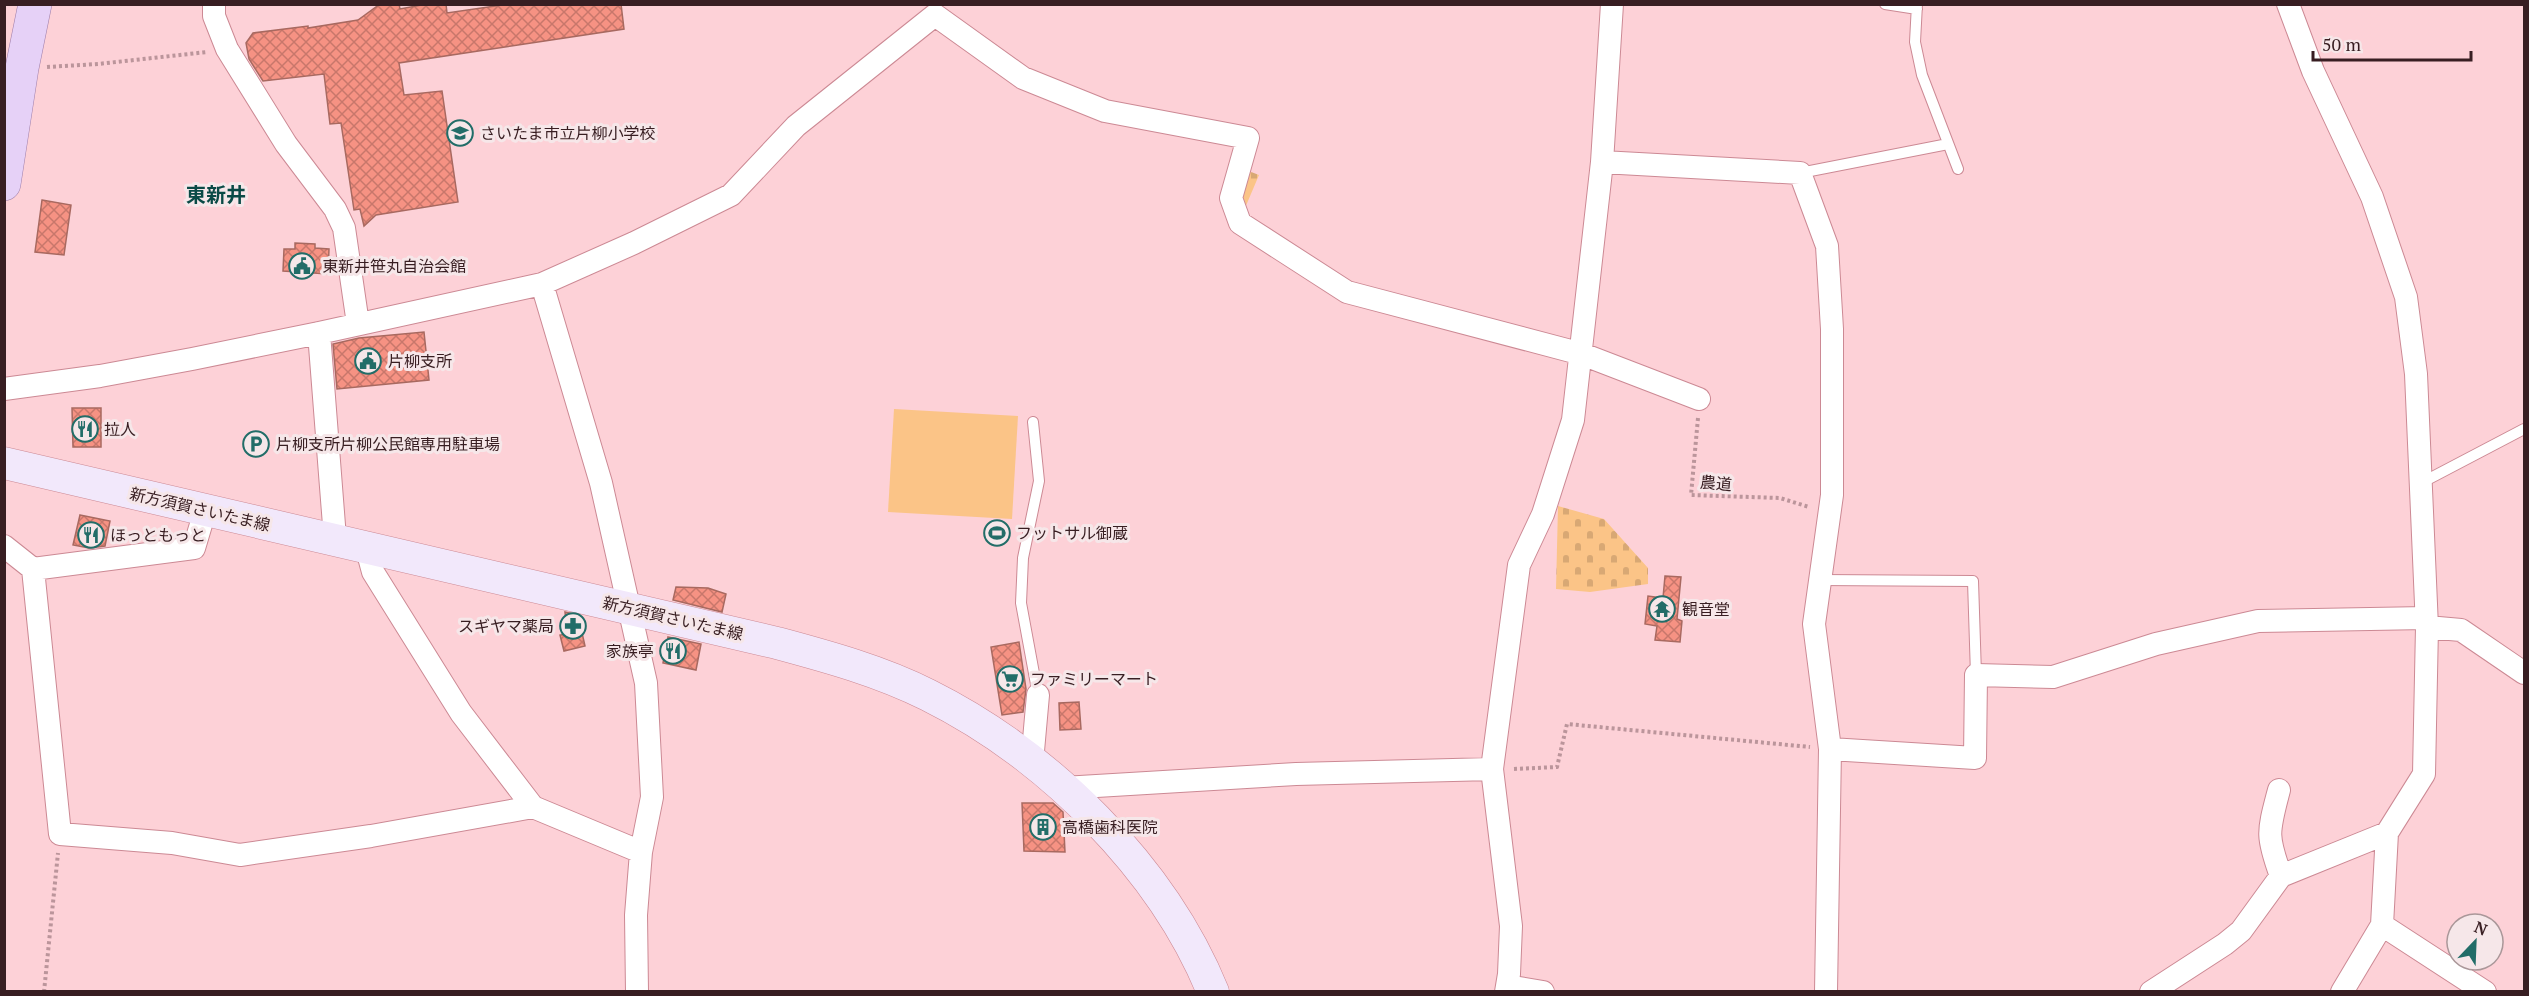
<svg xmlns="http://www.w3.org/2000/svg" width="2529" height="996" viewBox="0 0 2529 996" font-family="'PT Serif','Noto Sans JP',serif">
  <style>
    .green { fill: #fbc487 }
    .cemetery { fill: url(#cemetery-stones) }
    .building { fill: url(#building-cross-hatch); stroke: #a86960; stroke-width: 1.5 }
    .lines { fill: none; stroke-linecap: round; stroke-linejoin: round }
    .service-casing { stroke: #cc8994; stroke-width: 12 }
    .minor-casing { stroke: #cc8994; stroke-width: 24 }
    .secondary-casing { stroke: #cc8994; stroke-width: 33 }
    .primary-casing { stroke: #9e7ea9; stroke-width: 34 }
    .path { stroke: #bb959b; stroke-width: 4; stroke-dasharray: 3 3; stroke-linecap: butt }
    .service { stroke: #fff; stroke-width: 10 }
    .minor { stroke: #fff; stroke-width: 22 }
    .secondary { stroke: #f2e8fb; stroke-width: 32 }
    .primary { stroke: #e6d1f7; stroke-width: 33 }
    .labels { text-anchor: middle; stroke-width: 6; stroke-linejoin: round; paint-order: stroke }
    .poi-label { font-size: 16px; fill: #381e22; stroke: #f6e7e9; text-anchor: start }
    .street-label { font-size: 16px; fill: #381e22; stroke: #f6e7e9 }
    .quarter-label { font-size: 20px; font-weight: bold; fill: #0a4a46; stroke: #f6e7e9 }
  </style>
  <defs>
    <pattern id="cemetery-stones" width="16" height="16" patternUnits="userSpaceOnUse" patternTransform="scale(1.5)"><rect width="16" height="16" fill="#fbc487"/><path d="M2 7V4a2 2 0 0 1 4 0v3zM10 15v-3a2 2 0 0 1 4 0v3z" fill="#d8a874"/></pattern>
    <pattern id="building-cross-hatch" width="8" height="8" patternUnits="userSpaceOnUse" patternTransform="scale(1.5)"><rect width="8" height="8" fill="#f69283"/><path d="M0 0l8 8M0 8l8-8" fill="none" stroke="#c8776b"/></pattern>
  </defs>
  <rect width="100%" height="100%" fill="#fdd1d7"/>
  <path class="green" d="M894 409 1018 416 1012 519 888 512Z"/>
  <path class="cemetery" d="M1246 170 1259 175 1245 208 1239 193Z
    M1558 506 1604 519 1648 568V584L1590 592 1556 589Z"/>
  <path class="building" d="M380 4H399L400 9 427 4H446L447 13 509 4H621L624 29 399 63 404 95 442 91 458 202 376 215 364 226 360 209 354 210 341 123 330 124 324 74 263 81 249 59 246 43 253 33 308 26V28L358 20Z
    M42 200 71 205 64 255 35 252Z
    M295 243 315 244V248L329 249 328 274 283 271 284 249H295Z
    M424 332 429 380 337 389 333 344 359 338Z
    M72 408H101V447H73Z
    M80 515 110 521 105 546 89 548 73 545Z
    M1665 576 1681 577 1677 619 1682 621 1680 642 1655 640 1657 626 1645 624 1648 596 1663 598Z
    M676 587 708 588 726 594 722 612 673 600Z
    M565 612 578 615 585 646 564 651 560 635 567 634Z
    M668 637 701 644 696 670 663 663Z
    M1019 642 1026 689 1023 712 1002 715 991 647Z
    M1079 702 1081 729 1060 730 1059 703Z
    M1022 803H1053L1063 812 1065 852 1024 851Z"/>
  <g class="lines">
    <g class="service-casing">
      <path id="service" d="M1885 4 1917 9
        M1917 4 1915 42 1922 75 1958 169
        M1800 173 1948 144
        M1033 422 1039 481 1023 558 1021 603 1038 695
        M2421 483 2524 429
        M1819 580 1973 581 1976 675"/>
    </g>
    <g class="minor-casing">
      <path id="minor" d="M214 4V16L227 49 286 144 335 209 344 228 358 324
        M2288 4 2313 71 2372 197 2406 297 2416 374 2427 627 2424 774 2387 833 2382 925 2342 992
        M1602 162 1800 173 1827 246 1832 329V495L1814 624 1830 749 1826 992
        M542 284 601 483 646 683 652 797 641 852 636 915 637 992
        M319 333 335 538
        M4 389 100 376 192 359 319 333 542 284 634 243 731 195 796 126 935 15 1023 78 1105 111 1248 138 1231 198 1240 223 1347 292 1582 354 1699 399
        M4 546 33 569 60 834 172 843 240 855 371 836 533 807
        M366 546 373 572 461 713 533 807 641 852
        M33 569 194 548 205 511
        M2427 627 2461 630 2524 673
        M1830 749 1975 758 1976 675 2053 677 2156 644 2258 621 2426 618
        M1032 762 1038 695
        M1063 788 1296 774 1492 769
        M2279 790C2268 832 2266 835 2281 876
        M2382 925 2485 992
        M1507 986 1543 992
        M1506 992 1509 974 1511 926 1492 769 1519 565 1543 514 1573 420 1602 162 1612 4
        M2151 992 2225 944 2241 931 2281 876 2387 833"/>
    </g>
    <g class="secondary-casing">
      <path id="secondary" d="M4 463 777 643C829 657 880 671 928 695 1048 755 1162 867 1213 992"/>
    </g>
    <g class="primary-casing">
      <path id="primary" d="M4 184 22 68 35 4"/>
    </g>
    <path class="path" d="M47 67 98 64 207 52
      M1698 418 1691 495 1780 498 1809 507
      M1514 769 1557 767 1567 724 1810 747
      M44 992 58 853"/>
    <use href="#service" class="service"/>
    <use href="#minor" class="minor"/>
    <use href="#secondary" class="secondary"/>
    <use href="#primary" class="primary"/>
  </g>
  <defs>
    <g id="school-ring" transform="scale(1.35)"><circle r="9.5" fill="#f6e7e9" stroke="#226d68" stroke-width="1.5"/><path d="M0-5L7-2L0 1L-7-2ZM-4 1L0 2.5L4 1V4Q0 6-4 4Z" fill="#226d68"/></g>
    <g id="civic-ring" transform="scale(1.35)"><circle r="9.5" fill="#f6e7e9" stroke="#226d68" stroke-width="1.5"/><path d="M-.6-6.5H3V-4.5H.6V-3L4-1V1h2V6H-6V1h2V-1L-.6-3ZM-1.2 2.5V6h2.4V2.5Z" fill="#226d68"/></g>
    <g id="restaurant-ring" transform="scale(1.35)"><circle r="9.5" fill="#f6e7e9" stroke="#226d68" stroke-width="1.5"/><path d="M-5-6h1v4h1v-4h1v4h1v-4h1v5L-1.5 .5V6h-2V.5L-5-1ZM5-6V6H3V1.5H1.5Q1.5-4 5-6Z" fill="#226d68"/></g>
    <g id="parking-ring" transform="scale(1.35)"><circle r="9.5" fill="#f6e7e9" stroke="#226d68" stroke-width="1.5"/><path d="M-3.5-5.5H1a3.5 3.5 0 0 1 0 7H-1V5.5H-3.5ZM-1-3.4V-.6H.8a1.4 1.4 0 0 0 0-2.8Z" fill="#226d68"/></g>
    <g id="stadium-ring" transform="scale(1.35)"><circle r="9.5" fill="#f6e7e9" stroke="#226d68" stroke-width="1.5"/><path d="M0-5a6.5 5 0 1 0 0 10a6.5 5 0 1 0 0-10ZM-3.5-1.8h7v3.6h-7Z" fill="#226d68"/></g>
    <g id="temple-ring" transform="scale(1.35)"><circle r="9.5" fill="#f6e7e9" stroke="#226d68" stroke-width="1.5"/><path d="M0-6L5-2H3V0L6.5 2.5H4V6H1.5V3h-3V6H-4V2.5H-6.5L-3 0V-2H-5Z" fill="#226d68"/></g>
    <g id="pharmacy-ring" transform="scale(1.35)"><circle r="9.5" fill="#f6e7e9" stroke="#226d68" stroke-width="1.5"/><path d="M-2-6h4v4h4v4h-4v4h-4v-4h-4v-4h4Z" fill="#226d68"/></g>
    <g id="supermarket-ring" transform="scale(1.35)"><circle r="9.5" fill="#f6e7e9" stroke="#226d68" stroke-width="1.5"/><path d="M-6-5.5h2.5l.6 2H6L4.5 2H-2.5L-4.4-4H-6ZM-1.5 3.2a1.3 1.3 0 1 0 .1 0ZM3 3.2a1.3 1.3 0 1 0 .1 0Z" fill="#226d68"/></g>
    <g id="building-ring" transform="scale(1.35)"><circle r="9.5" fill="#f6e7e9" stroke="#226d68" stroke-width="1.5"/><path d="M-4-6H4V6H1V3H-1V6H-4ZM-2.5-4.3h1.7v1.8h-1.7ZM.8-4.3h1.7v1.8H.8ZM-2.5-1h1.7V.8h-1.7ZM.8-1h1.7V.8H.8Z" fill="#226d68"/></g>
  </defs>
  <g fill-rule="evenodd">
    <use href="#school-ring" x="460" y="133"/>
    <use href="#civic-ring" x="302" y="266"/>
    <use href="#civic-ring" x="368" y="361"/>
    <use href="#restaurant-ring" x="85" y="429"/>
    <use href="#parking-ring" x="256" y="444"/>
    <use href="#stadium-ring" x="997" y="533"/>
    <use href="#restaurant-ring" x="91" y="535"/>
    <use href="#temple-ring" x="1662" y="609"/>
    <use href="#pharmacy-ring" x="573" y="626"/>
    <use href="#restaurant-ring" x="673" y="651"/>
    <use href="#supermarket-ring" x="1010" y="679"/>
    <use href="#building-ring" x="1043" y="827"/>
  </g>
  <g class="labels">
    <g class="poi-label">
      <text x="480" y="139">さいたま市立片柳小学校</text>
      <text x="322" y="272">東新井笹丸自治会館</text>
      <text x="388" y="367">片柳支所</text>
      <text x="104" y="435">拉人</text>
      <text x="276" y="450">片柳支所片柳公民館専用駐車場</text>
      <text x="1016" y="539">フットサル御蔵</text>
      <text x="110" y="541">ほっともっと</text>
      <text x="1682" y="615">観音堂</text>
      <text x="554" y="632" text-anchor="end">スギヤマ薬局</text>
      <text x="654" y="657" text-anchor="end">家族亭</text>
      <text x="1030" y="685">ファミリーマート</text>
      <text x="1062" y="833">高橋歯科医院</text>
    </g>
    <g class="street-label">
      <text transform="translate(1716 483) rotate(5)" y="6">農道</text>
      <text transform="translate(200 509) rotate(13)" y="6">新方須賀さいたま線</text>
      <text transform="translate(673 618) rotate(13)" y="6">新方須賀さいたま線</text>
    </g>
    <g class="quarter-label">
      <text x="216" y="202">東新井</text>
    </g>
  </g>
  <rect width="2529" height="996" fill="none" stroke="#381e22" stroke-width="12"/>
  <g transform="translate(2475 942) rotate(23)"><circle r="28" fill="#f6e7e9" stroke="#aa9799" stroke-width="1.5"/>
  <path d="M0-4.5L10 22L0 15L-10 22Z" fill="#226d68"/>
  <text y="-9" font-size="16" font-weight="bold" text-anchor="middle" fill="#381e22">N</text>
  </g>
  <path d="M2313 51v9h158v-9" fill="none" stroke="#381e22" stroke-width="3"/>
  <text x="2322" y="51" font-size="18" fill="#381e22" stroke="#f6e7e9" stroke-width="4.5" paint-order="stroke">50 m</text>
</svg>
